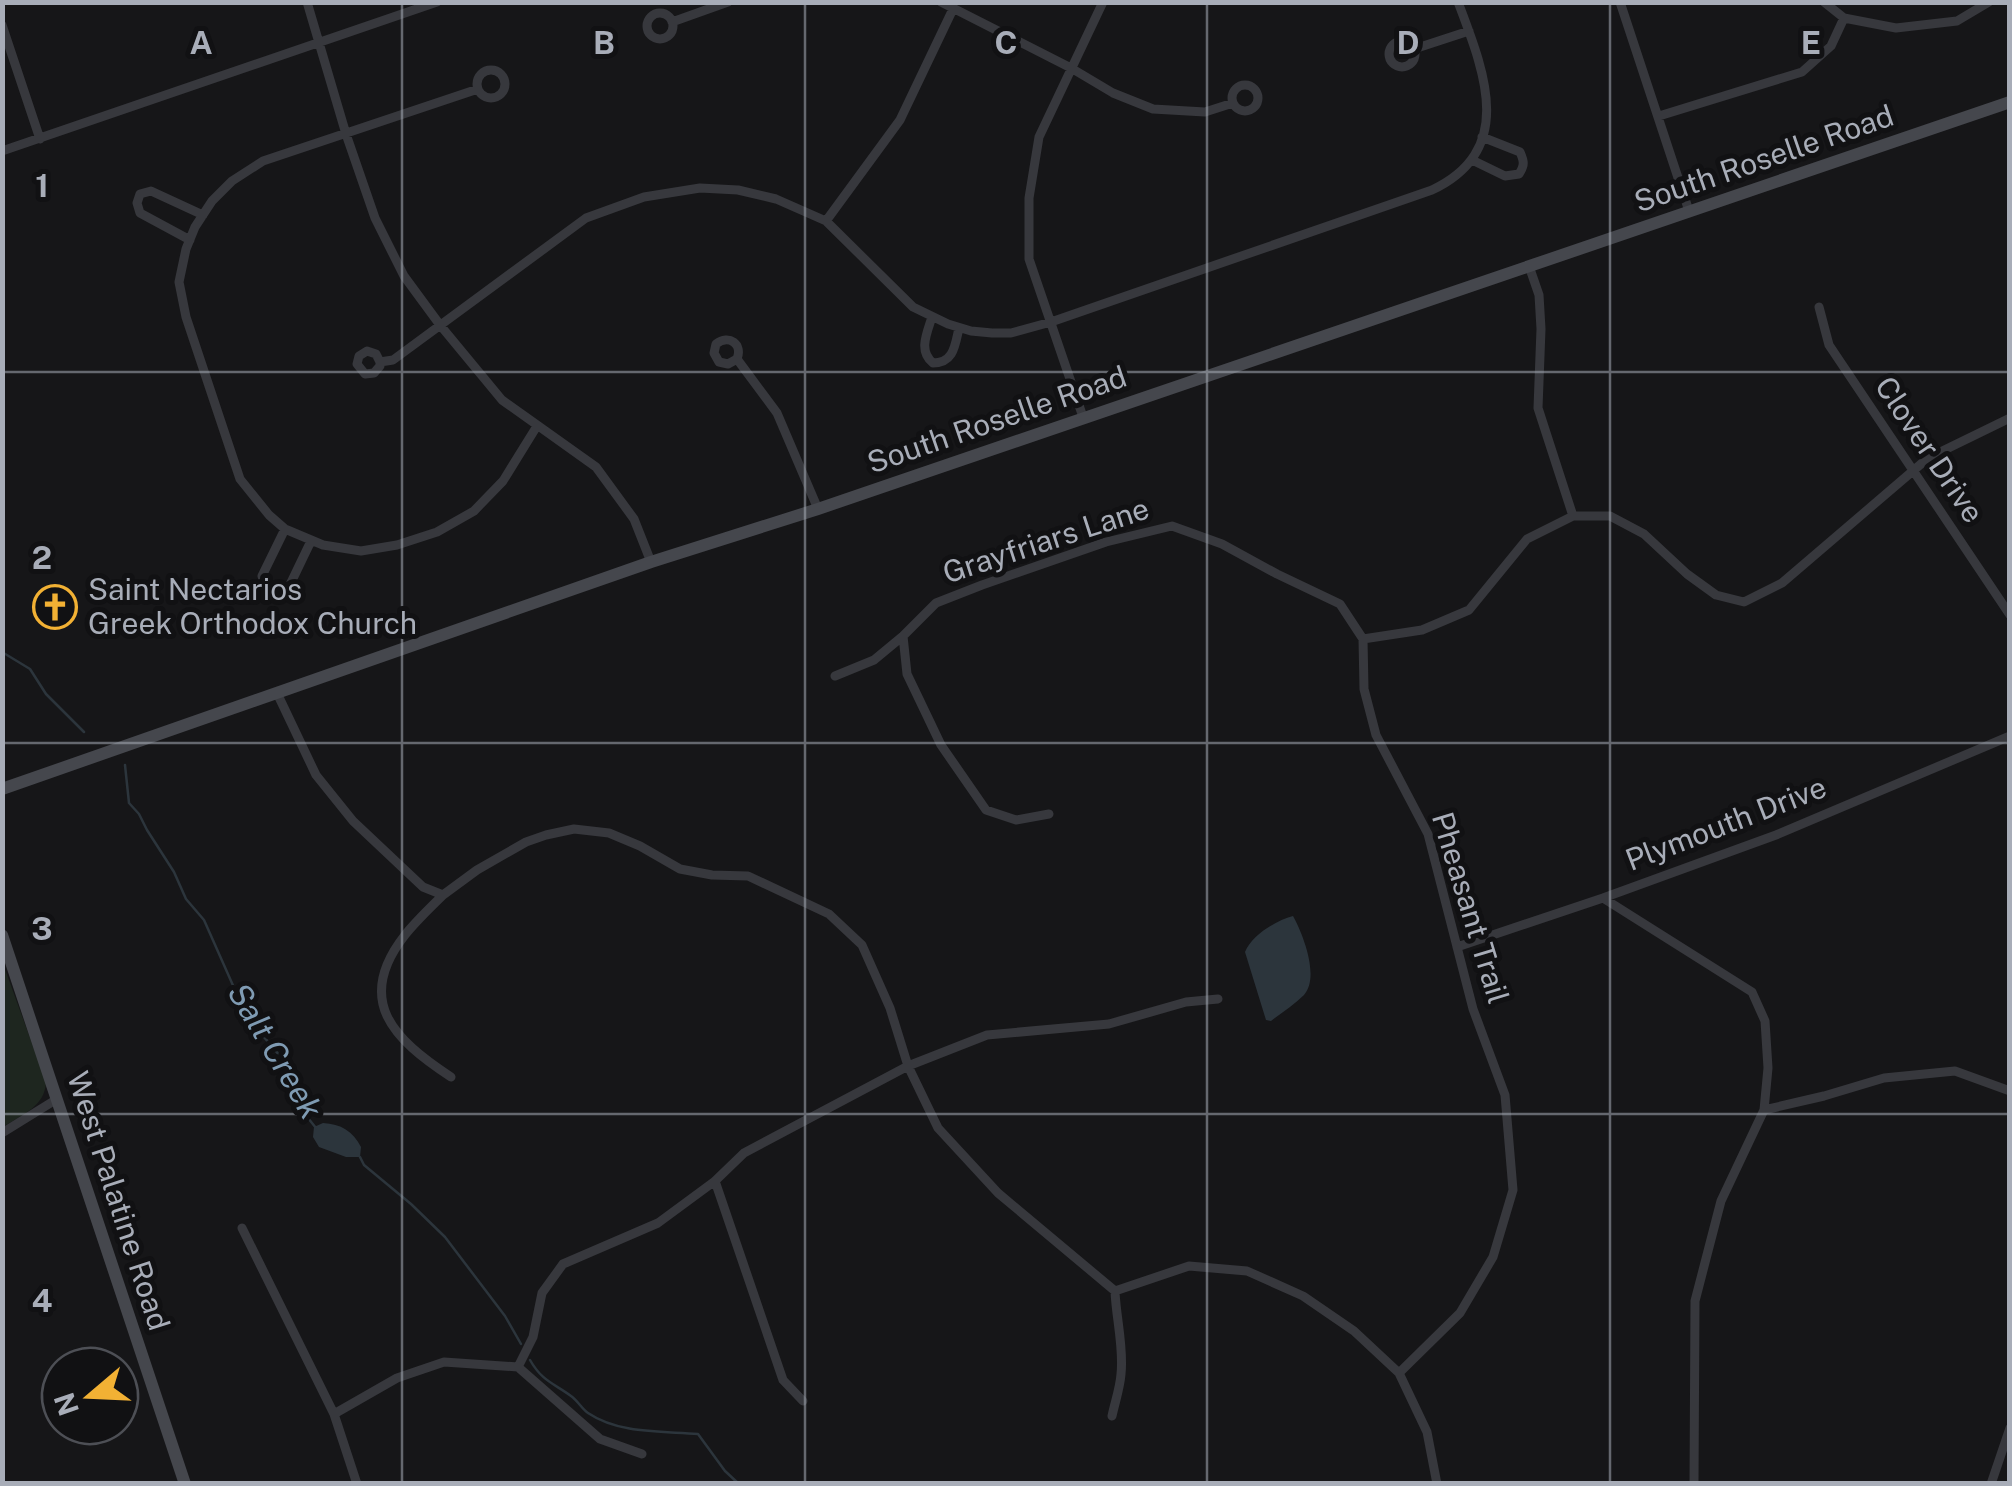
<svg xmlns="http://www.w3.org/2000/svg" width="2012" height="1486" viewBox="0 0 2012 1486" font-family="'Public Sans',sans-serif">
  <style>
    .green { fill: #1e261f }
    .water { fill: #2c353c }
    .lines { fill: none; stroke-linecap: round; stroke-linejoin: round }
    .stream { stroke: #2c353c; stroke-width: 2.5 }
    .minor { stroke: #37383d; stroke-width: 9 }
    .secondary { stroke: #45474d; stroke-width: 12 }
    .grid { fill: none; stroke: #a8adb8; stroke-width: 2.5; stroke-opacity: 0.55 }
    .labels { text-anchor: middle; stroke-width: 10; stroke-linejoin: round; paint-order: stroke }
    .street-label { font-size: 30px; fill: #a8adb8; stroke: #111113 }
    .poi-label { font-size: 30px; fill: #a8adb8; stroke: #111113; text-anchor: start }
    .water-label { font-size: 32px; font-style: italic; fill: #7f9bb3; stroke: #111113 }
    .grid-label { font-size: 32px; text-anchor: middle; font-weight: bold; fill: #a8adb8; stroke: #111113; stroke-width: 10; stroke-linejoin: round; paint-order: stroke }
  </style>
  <rect width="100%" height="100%" fill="#161618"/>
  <path class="green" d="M2 961 46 1082C45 1107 21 1115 3 1127Z"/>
  <path class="water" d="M1293 916C1303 934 1320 977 1304 995 1294 1005 1281 1013 1271 1021L1266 1020 1245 952C1252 935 1275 921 1293 916Z
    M323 1123C341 1124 353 1131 361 1147L360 1157H346L319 1147 313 1137 314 1127Z"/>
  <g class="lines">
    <path class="stream" d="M2 652 30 669 46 694 84 732
      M125 765 129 803 139 814 147 830 174 872 186 899 204 920 247 1017 291 1069 304 1113 316 1128
      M360 1157 364 1165 411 1204 445 1237 505 1316 521 1344
      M530 1360C542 1381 553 1383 571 1396 578 1401 582 1409 588 1413 619 1434 662 1431 698 1434L725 1471 739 1484"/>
    <path class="minor" d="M307 2 346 134 375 218 404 276 440 325 502 400 596 467 634 519 651 562
      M941 2 1071 68 1113 93 1153 109 1205 112 1233 103
      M1620 2 1689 211
      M1824 2 1844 18 1896 28 1957 21 1989 2
      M647 26a13 13 0 1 1 26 0a13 13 0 1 1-26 0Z
      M672 22 728 2
      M2 25 40 139
      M1389 54a13 13 0 1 1 26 0a13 13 0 1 1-26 0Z
      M1414 49 1469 31
      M477 84a14 14 0 1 1 28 0a14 14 0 1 1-28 0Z
      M1232 98a13 13 0 1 1 26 0a13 13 0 1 1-26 0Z
      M478 89 263 161 232 181 212 201 195 227 186 249 179 282 186 317 240 479 269 515 285 529 323 545 361 551 397 545 437 532 474 511 503 481 537 426
      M1659 116 1802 72 1831 46 1844 18
      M2 151 437 2
      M1472 160 1505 176 1519 174C1525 165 1524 161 1520 152L1482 137
      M826 221 900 120 953 9
      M190 240 140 213 137 203 140 194 151 191 203 215
      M1529 266 1539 295 1541 329 1538 408 1573 516
      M1819 307 1829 345 2010 615
      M932 317C927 333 918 351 933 363 954 363 955 345 959 328
      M737 359 728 364 719 362 714 353 716 344C729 334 743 344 737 359L777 413 818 509
      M380 362 376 354 367 351 359 356 357 364 365 374 374 373 380 366V362L393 360 586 218 644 197 700 188 738 190 776 199 826 221 913 307 948 324 971 331 992 333H1011L1051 322 1432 190C1517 150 1484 71 1458 2
      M1083 417 1029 259V198L1039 137 1103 2
      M285 529 262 576C265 589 272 597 286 593L311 541
      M903 636 907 674 919 699 941 745 986 810 1016 820 1049 814
      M1363 639 1364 689 1376 735 1428 834 1473 1009 1505 1095 1513 1190 1493 1257 1460 1313 1399 1373 1427 1432 1437 1484
      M1363 639 1422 630 1469 610 1527 539 1573 516H1610L1644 534 1687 574 1716 595 1744 602 1782 583 1928 458 2010 418
      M835 676 874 660 903 636 936 603 982 585 1106 542 1172 526 1222 544 1277 574 1340 604 1363 639
      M277 693 316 775 353 821 423 887 443 895 477 870 526 842 546 835 574 829 609 833 640 846 680 869 712 875 748 876 829 914 862 945 890 1008 908 1066 938 1128 998 1193 1115 1291 1189 1266 1247 1271 1303 1296 1354 1331 1399 1373
      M443 895C430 908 416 921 405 935 354 1000 393 1039 451 1077
      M1603 898 1752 992 1765 1021 1768 1068 1764 1110 1721 1201 1695 1301 1694 1484
      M1457 947 1603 898 1776 835 2010 736
      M1764 1110 1824 1096 1884 1078 1955 1071 2010 1091
      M2 1133 57 1099
      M715 1181 783 1380 803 1401
      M242 1228 334 1414 357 1484
      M518 1367 533 1337 542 1293 563 1264 658 1223 715 1181 744 1153 908 1066 987 1035 1109 1024 1186 1002 1218 999
      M334 1414 397 1378 444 1362 518 1367 600 1439 642 1454
      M1112 1416C1115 1402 1120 1388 1121 1374 1124 1347 1116 1318 1115 1291
      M1991 1484 2010 1428"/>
    <path class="secondary" d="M2 789 651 562 818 509 2010 102
      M2 935 185 1484"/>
  </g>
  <path class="grid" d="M402 2V1484M805 2V1484M1207 2V1484M1610 2V1484M2 372H2010M2 743H2010M2 1114H2010"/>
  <defs>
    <g id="church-ring" transform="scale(2.25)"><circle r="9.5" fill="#111113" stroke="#f2b134" stroke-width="1.5"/><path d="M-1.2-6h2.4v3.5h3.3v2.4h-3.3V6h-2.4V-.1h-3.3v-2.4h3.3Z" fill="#f2b134"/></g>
  </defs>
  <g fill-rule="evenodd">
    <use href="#church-ring" x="55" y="607"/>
  </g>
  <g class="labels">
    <g class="street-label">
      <text transform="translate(1764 159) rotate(-19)" y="10">South Roselle Road</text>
      <text transform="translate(997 420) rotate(-19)" y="10">South Roselle Road</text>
      <text transform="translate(1929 450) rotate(56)" y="10">Clover Drive</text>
      <text transform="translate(1046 541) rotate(-18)" y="10">Grayfriars Lane</text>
      <text transform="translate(1726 824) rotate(-21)" y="10">Plymouth Drive</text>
      <text transform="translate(1470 908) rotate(73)" y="10">Pheasant Trail</text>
      <text transform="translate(118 1201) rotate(72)" y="10">West Palatine Road</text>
    </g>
    <g class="poi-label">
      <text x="88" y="600">Saint Nectarios<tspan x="88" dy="34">Greek Orthodox Church</tspan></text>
    </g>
    <g class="water-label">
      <text transform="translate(275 1051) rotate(59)" y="11">Salt Creek</text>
    </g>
  </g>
  <g class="grid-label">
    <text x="201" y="54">A</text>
    <text x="604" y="54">B</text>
    <text x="1006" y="54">C</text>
    <text x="1408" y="54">D</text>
    <text x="1811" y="54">E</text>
    <text x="42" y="197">1</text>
    <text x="42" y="569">2</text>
    <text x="42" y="940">3</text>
    <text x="42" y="1312">4</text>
  </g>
  <rect width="2012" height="1486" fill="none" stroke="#a8adb8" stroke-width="10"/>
  <g transform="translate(90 1396) rotate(251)"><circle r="48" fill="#111113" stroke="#4d4f55" stroke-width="2.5"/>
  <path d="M0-8L18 38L0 25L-18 38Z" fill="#f2b134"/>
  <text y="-15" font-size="28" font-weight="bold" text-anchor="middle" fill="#a8adb8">N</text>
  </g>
</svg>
